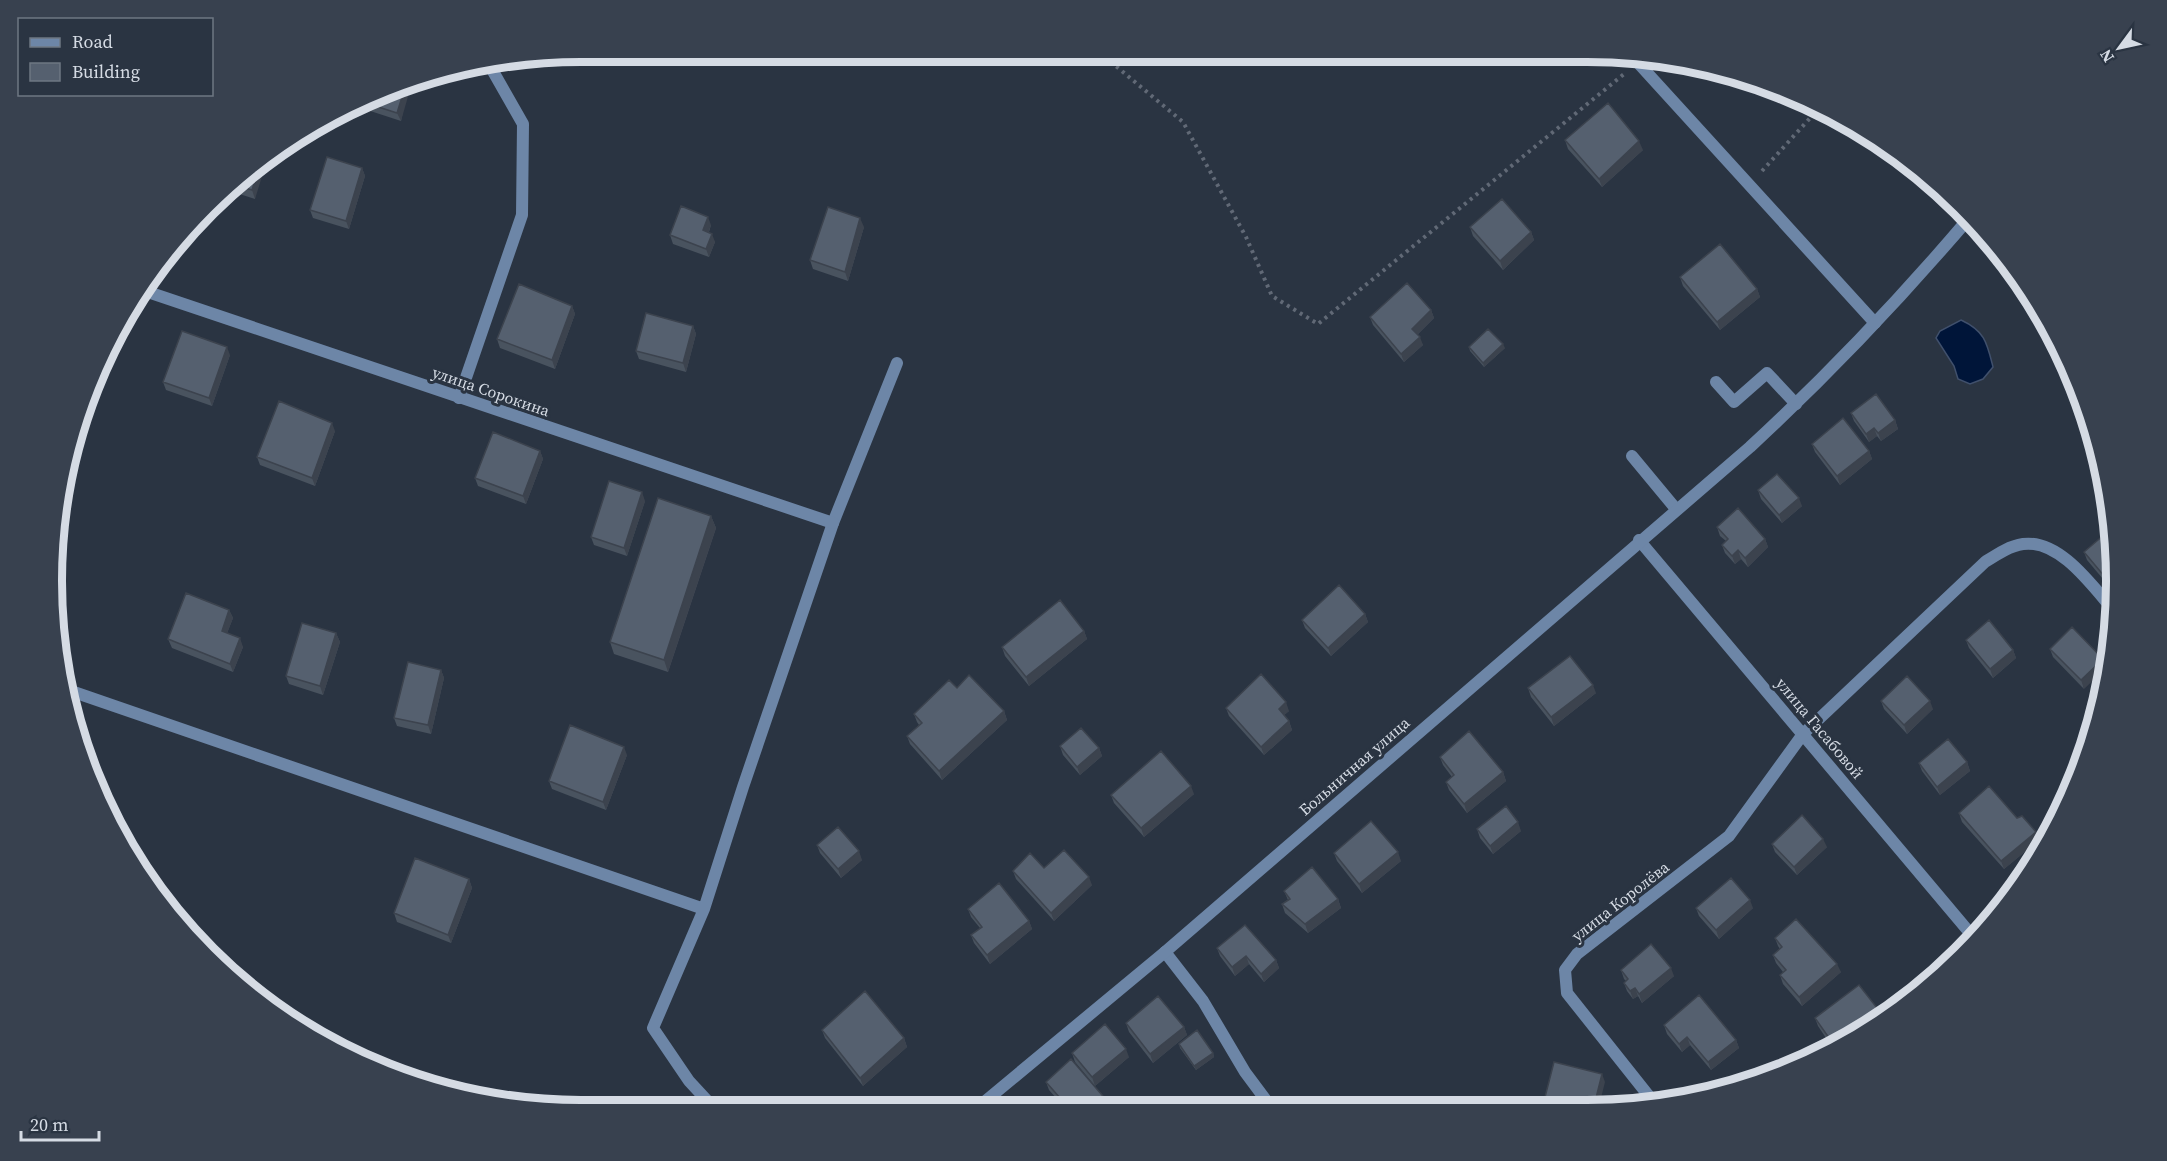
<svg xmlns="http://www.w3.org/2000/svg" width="2167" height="1161" viewBox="0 0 2167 1161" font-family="'Source Serif 4',serif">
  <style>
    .water { fill: #001539; stroke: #40506c; stroke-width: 1.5 }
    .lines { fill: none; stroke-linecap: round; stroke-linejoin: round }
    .path { stroke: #616976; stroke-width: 4; stroke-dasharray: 3 4.5; stroke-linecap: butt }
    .service { stroke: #6d86a7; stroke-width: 12 }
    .minor { stroke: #6d86a7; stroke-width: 12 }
    .tertiary { stroke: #6d86a7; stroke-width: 12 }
    .wall { fill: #49535f }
    .shaded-wall { fill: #3c434e }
    .building { fill: #55606f; stroke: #3c434e; stroke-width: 1.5 }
    .labels { text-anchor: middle; stroke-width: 6; stroke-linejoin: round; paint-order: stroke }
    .street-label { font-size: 16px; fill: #d5dbe4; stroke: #2a3442 }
    .rim { fill: none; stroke: #d5dbe4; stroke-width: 8 }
  </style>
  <rect width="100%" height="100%" fill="#2a3442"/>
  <path class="water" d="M1961 320C1985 331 1987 343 1993 367L1983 379 1970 384 1958 379 1954 366 1936 338 1940 331Z"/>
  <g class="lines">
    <path class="path" d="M1099 52 1183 122 1246 237 1272 296 1318 324 1624 74
      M1762 171 1821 106"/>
    <path class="service" d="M1716 382 1734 402 1767 373 1796 404
      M459 398 522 215 523 124 490 66
      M1632 456 1676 509
      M68 690 704 909
      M1165 952 1203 1001 1245 1072 1271 1107
      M1656 1105 1567 993 1565 970 1577 954 1729 836 1803 734 1985 562C1996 555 2009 546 2023 544 2060 539 2093 587 2115 612
      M714 1108 689 1081 653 1028 704 909 743 787 833 523 897 363"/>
    <path class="minor" d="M1630 54 1875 323
      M139 289 833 523
      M1639 540 1975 939"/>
    <path class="tertiary" d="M977 1108 1165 952 1750 447C1828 375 1901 298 1970 217"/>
  </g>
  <path class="wall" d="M410 79 401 121 358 107Z
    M1565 140 1643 150 1602 187 1568 149Z
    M258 161 255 199 230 191Z
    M362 168 365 176 349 229 313 218 310 210Z
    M711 225 709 232 715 242 709 257 673 244 670 235Z
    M864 227 848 281 813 269 810 260Z
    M1470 227 1531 232 1534 240 1503 270 1473 236Z
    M1680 277 1757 289 1760 297 1720 330 1683 286Z
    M572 306 575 314 555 369 500 348 497 339Z
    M1431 310 1434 318 1417 335 1423 345 1404 362 1373 325 1370 317Z
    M693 326 696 334 686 372 639 359 636 351Z
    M1469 347 1505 348 1484 367 1470 351Z
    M230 355 212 406 166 390 163 382Z
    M1851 413 1895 420 1898 429 1881 441 1877 436 1869 442 1854 421Z
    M335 431 315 486 260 465 257 457Z
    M1812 444 1869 451 1872 459 1840 485 1815 452Z
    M540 451 543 459 526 504 478 486 475 478Z
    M1758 490 1802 506 1782 523 1761 499Z
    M645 501 627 556 594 545 591 537Z
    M711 516 716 528 668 672 614 654 610 642Z
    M1717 527 1765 539 1768 547 1748 567 1741 559 1735 564 1725 553 1722 545 1726 541 1720 536Z
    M2112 528 2114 580 2108 585 2087 560 2084 552Z
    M229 610 233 618 227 633 243 647 233 672 172 648 168 639Z
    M1365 614 1368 622 1331 656 1305 628 1302 620Z
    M2072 627 2084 689 2053 657 2050 649Z
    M1084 631 1087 639 1029 686 1005 656 1002 647Z
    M336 633 340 642 323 695 289 684 286 676Z
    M1966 640 2013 650 2016 658 1993 678 1969 648Z
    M441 670 444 678 431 734 397 726 394 718Z
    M957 688 1004 711 1007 720 942 780 910 744 907 736 919 725 917 722 914 714Z
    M1528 688 1596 693 1554 726 1531 697Z
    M1881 701 1933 709 1907 734 1884 709Z
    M1226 708 1289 711 1284 715 1289 721 1292 730 1264 755 1229 716Z
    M2098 718 2094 729 2089 719Z
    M1060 746 1099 748 1102 756 1080 775 1063 755Z
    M627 755 606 810 552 789 549 781Z
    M1440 757 1503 772 1506 781 1467 813 1449 790 1446 782 1452 777 1443 765Z
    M1967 762 1970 771 1940 795 1922 771 1919 763Z
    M1194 794 1144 837 1114 803 1111 795Z
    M1959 813 2017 818 2036 832 2039 840 2004 869 1962 822Z
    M1477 829 1521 831 1493 854 1480 838Z
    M1772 844 1827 847 1797 875 1775 852Z
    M817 845 862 860 841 878 820 853Z
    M1334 853 1401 861 1362 893 1337 861Z
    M1044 868 1092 885 1054 921 1016 879 1013 871Z
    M469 879 472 888 451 943 397 922 394 913Z
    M1284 891 1338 899 1341 908 1308 933 1285 913 1282 904 1288 900Z
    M1696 908H1753L1719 939 1699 916Z
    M968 909 1029 921 1032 929 990 964 974 943 971 935 980 928 971 917Z
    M1775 938 1841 972 1802 1006 1783 984 1780 975 1783 972 1776 963 1773 955 1780 949 1778 946Z
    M1217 948 1276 960 1279 968 1264 982 1249 964 1235 976 1220 956Z
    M1621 970 1674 976 1642 1003 1638 996 1633 999 1627 991 1624 983 1626 981 1624 979Z
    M1881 1013 1883 1019 1881 1021 1832 1047 1818 1026 1815 1018Z
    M1126 1023 1184 1027 1187 1035 1153 1063 1129 1032Z
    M1664 1025 1736 1040 1739 1048 1711 1070 1690 1045 1682 1052 1667 1034Z
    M822 1030 904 1038 907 1047 863 1086 825 1038Z
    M1179 1044 1213 1053 1214 1057 1196 1070 1180 1048Z
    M1072 1053 1129 1057 1095 1086 1075 1062Z
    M1046 1082 1108 1102 1110 1107H1064L1049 1090Z"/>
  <path class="shaded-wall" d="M410 79H413L401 121 397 113 407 81Z
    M1639 141 1643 150 1602 187 1599 179Z
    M269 154 255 199 252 190 262 158Z
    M362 168 365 176 349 229 346 221Z
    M708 217 711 225 706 239 703 230Z
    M860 218 864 227 848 281 845 272Z
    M1531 232 1534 240 1503 270 1500 261Z
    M712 234 715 242 709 257 706 249Z
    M1757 289 1760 297 1720 330 1717 322Z
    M572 306 575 314 555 369 552 360Z
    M1431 310 1434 318 1415 337 1412 329Z
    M693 326 696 334 686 372 683 363Z
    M1420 337 1423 345 1404 362 1401 354Z
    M1503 344 1505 348 1484 367 1483 363Z
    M227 347 230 355 212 406 209 398Z
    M1895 420 1898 429 1881 441 1878 433Z
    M332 423 335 431 315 486 312 478Z
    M1874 428 1877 436 1869 442 1866 434Z
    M540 451 543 459 526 504 523 496Z
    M1869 451 1872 459 1840 485 1837 476Z
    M642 492 645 501 627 556 624 548Z
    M1799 498 1802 506 1782 523 1779 515Z
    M711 516 716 528 668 672 664 660Z
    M1765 539 1768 547 1748 567 1745 558Z
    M1738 550 1741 559 1735 564 1732 556Z
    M2113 570 2114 580 2108 585 2105 577Z
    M229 610 233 618 225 639 222 631Z
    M1365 614 1368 622 1331 656 1328 648Z
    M1084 631 1087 639 1029 686 1026 677Z
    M336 633 340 642 323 695 320 686Z
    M240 638 243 647 233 672 230 664Z
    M2013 650 2016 658 1993 678 1990 669Z
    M2103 659 2106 668 2084 689 2081 680Z
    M441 670 444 678 431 734 428 725Z
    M1593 685 1596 693 1554 726 1551 717Z
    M1930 701 1933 709 1907 734 1904 725Z
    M1286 702 1289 711 1282 717 1279 709Z
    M1004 711 1007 720 942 780 939 771Z
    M1289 721 1292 730 1264 755 1261 747Z
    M624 747 627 755 606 810 603 802Z
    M1099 748 1102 756 1080 775 1077 767Z
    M1967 762 1970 771 1940 795 1937 787Z
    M1503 772 1506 781 1467 813 1464 804Z
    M1191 786 1194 794 1144 837 1141 828Z
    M1518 822 1521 831 1493 854 1490 846Z
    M2036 832 2039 840 2004 869 2001 861Z
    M1823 839 1827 847 1797 875 1794 867Z
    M859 851 862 860 841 878 838 869Z
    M1398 852 1401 861 1362 893 1359 884Z
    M1089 877 1092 885 1054 921 1051 913Z
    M469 879 472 888 451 943 448 935Z
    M1338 899 1341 908 1308 933 1305 924Z
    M1750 900 1753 908 1719 939 1716 930Z
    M1029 921 1032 929 990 964 987 955Z
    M1246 956 1249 964 1235 976 1232 967Z
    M1276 960 1279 968 1264 982 1261 974Z
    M1837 964 1841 972 1802 1006 1799 997Z
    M1671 968 1674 976 1642 1003 1639 994Z
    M1635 988 1638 996 1633 999 1630 991Z
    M1881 1013 1883 1019 1881 1021 1843 1041Z
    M1184 1027 1187 1035 1153 1063 1150 1054Z
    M1687 1037 1690 1045 1682 1052 1679 1044Z
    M904 1038 907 1047 863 1086 860 1078Z
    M1736 1040 1739 1048 1711 1070 1708 1062Z
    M1126 1049 1129 1057 1095 1086 1092 1077Z
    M1213 1053 1214 1057 1196 1070 1194 1066Z
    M1602 1074 1605 1082 1599 1106H1594Z
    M1108 1102 1110 1107H1103Z"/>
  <path class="building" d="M407 81 397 113 366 103Z
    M1608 103 1639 141 1599 179 1565 140Z
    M327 157 362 168 346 221 310 210Z
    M262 158 252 190 235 185 258 161Z
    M1502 199 1531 232 1500 261 1470 227Z
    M681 206 708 217 703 230 712 234 706 249 670 235Z
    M828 207 860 218 845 272 810 260Z
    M1720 244 1757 289 1717 322 1680 277Z
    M1407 283 1431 310 1412 329 1420 337 1401 354 1370 317Z
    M519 284 572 306 552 360 497 339Z
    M646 313 693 326 683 363 636 351Z
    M1488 329 1503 344 1483 363 1469 347Z
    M182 331 227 347 209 398 163 382Z
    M1876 394 1895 420 1878 433 1874 428 1866 434 1851 413Z
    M279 401 332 423 312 478 257 457Z
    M1843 418 1869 451 1837 476 1812 444Z
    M493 432 540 451 523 496 475 478Z
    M1777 474 1799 498 1779 515 1758 490Z
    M609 481 642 492 624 548 591 537Z
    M658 498 711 516 664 660 610 642Z
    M1738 508 1765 539 1745 558 1738 550 1732 556 1722 545 1728 539 1717 527Z
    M2112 528 2113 570 2105 577 2084 552Z
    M1339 585 1365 614 1328 648 1302 620Z
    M186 593 229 610 222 631 240 638 230 664 168 639Z
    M1060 600 1084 631 1026 677 1002 647Z
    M1989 620 2013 650 1990 669 1966 640Z
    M302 623 336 633 320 686 286 676Z
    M2072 627 2103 659 2081 680 2050 649Z
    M1570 656 1593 685 1551 717 1528 688Z
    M408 662 441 670 428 725 394 718Z
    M1261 674 1286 702 1279 709 1289 721 1261 747 1226 708Z
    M969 675 1004 711 939 771 907 736 922 723 914 714 949 680 957 688Z
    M1907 676 1930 701 1904 725 1881 701Z
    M2099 710 2098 718 2095 726 2089 719Z
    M570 725 624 747 603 802 549 781Z
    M1081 728 1099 748 1077 767 1060 746Z
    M1469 731 1503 772 1464 804 1446 782 1454 775 1440 757Z
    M1948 739 1967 762 1937 787 1919 763Z
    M1161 751 1191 786 1141 828 1111 795Z
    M1989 786 2017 818 2022 816 2036 832 2001 861 1959 813Z
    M1506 806 1518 822 1490 846 1477 829Z
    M1802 815 1823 839 1794 867 1772 844Z
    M1371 821 1398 852 1359 884 1334 853Z
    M838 827 859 851 838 869 817 845Z
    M1064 850 1089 877 1051 913 1013 871 1030 853 1044 868Z
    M415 858 469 879 448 935 394 913Z
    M1312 867 1338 899 1305 924 1282 904 1290 899 1284 891Z
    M1731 878 1750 900 1716 930 1696 908Z
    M999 883 1029 921 987 955 971 935 982 927 968 909Z
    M1796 919 1837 964 1799 997 1780 975 1786 970 1773 955 1782 947 1775 938Z
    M1245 925 1276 960 1261 974 1246 956 1232 967 1217 948Z
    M1651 944 1671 968 1639 994 1635 988 1630 991 1624 983 1628 979 1621 970Z
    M1859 985 1881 1013 1843 1041 1834 1045 1815 1018Z
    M865 991 904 1038 860 1078 822 1030Z
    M1699 995 1736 1040 1708 1062 1687 1037 1679 1044 1664 1025Z
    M1158 996 1184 1027 1150 1054 1126 1023Z
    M1105 1024 1126 1049 1092 1077 1072 1053Z
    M1197 1030 1213 1053 1194 1066 1179 1044Z
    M1071 1059 1108 1102 1103 1107H1068L1046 1082Z
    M1554 1062 1602 1074 1594 1106H1547L1543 1105Z"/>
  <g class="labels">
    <g class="street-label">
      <text transform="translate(491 391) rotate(19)" y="6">улица Сорокина</text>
      <text transform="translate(1820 728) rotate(50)" y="6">улица Гасабовой</text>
      <text transform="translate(1354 766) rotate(-41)" y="6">Больничная улица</text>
      <text transform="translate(1620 901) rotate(-38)" y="6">улица Королёва</text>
    </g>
  </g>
  <path d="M0 0H2167V1161H0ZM581 62H1587A519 519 0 0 1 2106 581V581A519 519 0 0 1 1587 1100H581A519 519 0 0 1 62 581V581A519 519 0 0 1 581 62Z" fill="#38414f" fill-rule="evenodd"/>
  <path class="rim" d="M581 62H1587A519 519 0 0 1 2106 581V581A519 519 0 0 1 1587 1100H581A519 519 0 0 1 62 581V581A519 519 0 0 1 581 62Z"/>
  <rect x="18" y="18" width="195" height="78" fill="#2a3442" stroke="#6e7783" stroke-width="1.5"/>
  <rect x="30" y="38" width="30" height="9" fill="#6d86a7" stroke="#6e7783" stroke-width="1.5"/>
  <text x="72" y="48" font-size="18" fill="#d5dbe4">Road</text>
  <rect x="30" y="63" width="30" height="18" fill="#55606f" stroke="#6e7783" stroke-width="1.5"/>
  <text x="72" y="78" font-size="18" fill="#d5dbe4">Building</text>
  <g transform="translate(2119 48) rotate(237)" stroke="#2a3442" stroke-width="4.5" paint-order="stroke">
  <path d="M0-4.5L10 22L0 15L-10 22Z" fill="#d5dbe4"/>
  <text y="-9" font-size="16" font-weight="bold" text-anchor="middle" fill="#d5dbe4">N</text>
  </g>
  <path d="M21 1131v9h78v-9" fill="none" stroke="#d5dbe4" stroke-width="3"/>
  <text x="30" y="1131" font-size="18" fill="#d5dbe4" stroke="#2a3442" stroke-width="4.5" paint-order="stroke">20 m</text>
</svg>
